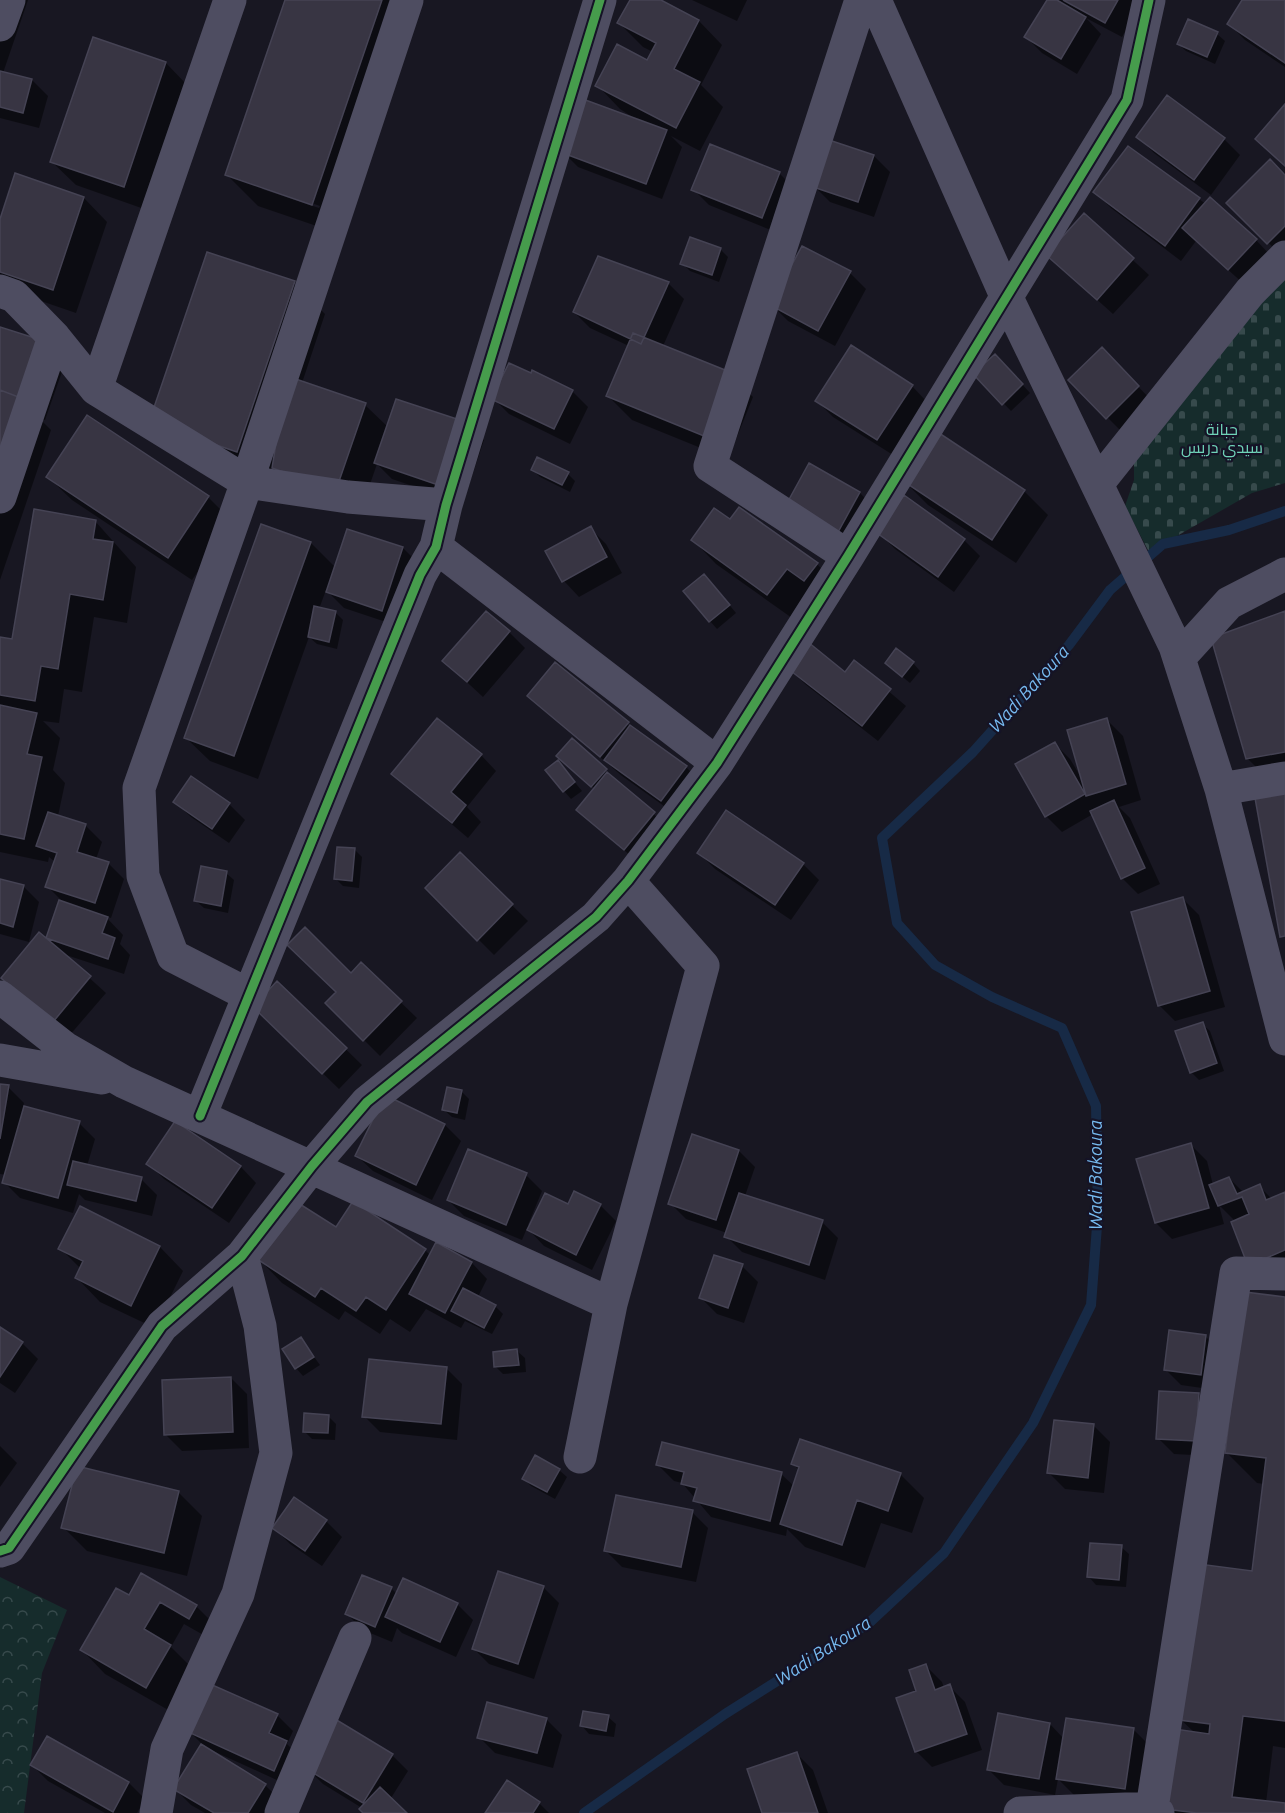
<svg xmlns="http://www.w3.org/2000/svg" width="1285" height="1813" viewBox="0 0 1285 1813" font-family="Ubuntu,Cairo,sans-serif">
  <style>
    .forest { fill: url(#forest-crowns) }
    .cemetery { fill: url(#cemetery-stones) }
    .shadow { fill: #0007; fill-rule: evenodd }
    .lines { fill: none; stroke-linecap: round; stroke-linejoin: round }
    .stream { stroke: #172a46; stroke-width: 10 }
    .building { fill: #383543; stroke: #454354; stroke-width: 1.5 }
    .minor { stroke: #4e4d61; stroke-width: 33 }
    .cycleway-casing { stroke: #151326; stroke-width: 13 }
    .cycleway { stroke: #469c4c; stroke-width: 9 }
    .labels { text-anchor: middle; stroke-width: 4.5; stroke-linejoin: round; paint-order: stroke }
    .park-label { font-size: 16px; fill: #6fd3b8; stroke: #151326 }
    .water-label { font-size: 18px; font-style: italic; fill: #76b9ef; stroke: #151326 }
  </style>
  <defs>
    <pattern id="forest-crowns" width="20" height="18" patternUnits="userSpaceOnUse" patternTransform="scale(1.5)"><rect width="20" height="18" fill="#162c2c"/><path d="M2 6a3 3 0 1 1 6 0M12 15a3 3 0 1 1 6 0" fill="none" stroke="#374a4c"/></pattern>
    <pattern id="cemetery-stones" width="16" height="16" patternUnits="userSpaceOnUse" patternTransform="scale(1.5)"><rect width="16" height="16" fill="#162c2c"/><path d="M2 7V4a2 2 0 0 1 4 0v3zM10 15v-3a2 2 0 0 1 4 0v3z" fill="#374a4c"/></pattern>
  </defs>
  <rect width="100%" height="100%" fill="#181722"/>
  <path class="forest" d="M0 1577 67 1610 42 1673 24 1813H0Z"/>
  <path class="cemetery" d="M1285 273V483L1252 493 1149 552 1125 506 1134 480V444Z"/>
  <path class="shadow" d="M0 0H28L3 73 32 80 48 96 39 128 0 118Z
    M287 0H423L343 235 258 206 227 175ZM262 186 320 206 319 208 262 189Z
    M631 0H657L699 21 722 45 701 85 723 107 700 151 671 136 682 147 662 199 578 167 562 151 640 122 620 109 597 85 648 62 653 52 643 47 619 23Z
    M692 0H747L737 21Z
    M1049 0H1142L1122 37 1086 18 1101 34 1077 74 1042 53 1026 37Z
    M1244 0H1285V67L1245 40 1229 24Z
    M1189 21 1217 34 1225 41 1215 64 1186 51 1178 44Z
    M166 63 189 87 147 210 76 185 52 162Z
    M1167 97 1224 139 1240 155 1211 195 1154 153 1138 137Z
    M830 142 874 156 890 172 874 217 830 202 814 186Z
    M1128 148 1256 240 1271 256 1245 285 1196 241 1181 261 1111 208 1095 192Z
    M779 173 795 189 778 233 709 205 693 189Z
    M1285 177V257L1284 258 1228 203Z
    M84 198 107 222 76 313 9 290 0 281V223Z
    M1084 215 1149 275 1113 314 1064 270Z
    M720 249 728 257 719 282 690 271 682 263Z
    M850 273 866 289 835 346 788 321 772 305Z
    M294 283 325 314 302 383 365 405 388 427 468 424 484 440 463 503 392 479 377 464 360 513 297 492 273 467 268 481 181 452Z
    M668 283 684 299 663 346 729 373 753 397 728 459 632 420 608 396 629 346 590 328 574 312Z
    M0 328 64 366 45 420 40 419 51 430 0 580Z
    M1102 349 1154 403 1123 433 1070 380Z
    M1003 363 1030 393 1011 411 975 374Z
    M912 386 927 402 893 455 833 417 817 401Z
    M572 391 588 407 570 444 509 414 493 398Z
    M936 433 1024 491 1048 515 1016 563 928 505 904 481Z
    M810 465 860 493 875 509 853 549 804 521Z
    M532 469 568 474 575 481 570 492 540 477Z
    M48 477 208 497 232 521 192 580 72 500Z
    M904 497 964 540 980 556 954 592 895 549 879 533Z
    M95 521 136 567 127 623 94 617 82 692 64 689 59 723 43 721 60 738 53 770 65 783 58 816 86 826 102 842 96 859 108 863 124 879 111 918 105 916 123 935 120 944 130 955 124 974 63 954 106 993 69 1036 18 993 47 940 60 902 65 904 47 886 55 862 49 857 48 862 0 852V639L14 641Z
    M731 521 817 564 840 588 792 618 716 564 693 540Z
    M262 526 311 543 336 568 348 530 403 548 419 564 398 626 344 608 326 590 319 609 335 612 343 620 337 649 317 644 309 637 258 779 210 761 186 738Z
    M590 528 606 544 622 573 579 597 564 581Z
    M712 584 736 613 717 629 710 621Z
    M1285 613V788L1278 789 1247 758Z
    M509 632 525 648 483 697 444 661Z
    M854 662 906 706 878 741 805 684 789 668 845 674Z
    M913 663 920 671 910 683 894 670Z
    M555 664 635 731 686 767 702 783 678 816 622 776 529 696Z
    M1107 720 1123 736 1141 800 1119 807 1130 818 1160 884 1138 894 1122 878 1093 814 1062 832 1046 816 1054 743 1070 759 1082 779Z
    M572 740 670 829 640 864 578 810 595 789 565 763Z
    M481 755 496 771 467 807 481 822 468 838 393 774Z
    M558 762 582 791 571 799 564 791Z
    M175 802 229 804 245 820 229 843 191 817Z
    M727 812 803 864 819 880 791 920 715 869 699 853Z
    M355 850 362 857 359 888 343 886 336 879Z
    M460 854 528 921 494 955 427 888Z
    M226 873 234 880 228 913 204 908 196 901Z
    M0 881 23 886 39 902 29 942 0 934Z
    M1183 899 1199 915 1225 1007 1175 1021 1159 1005Z
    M361 964 417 1018 380 1056 327 1003Z
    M278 983 362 1065 339 1089 271 1023Z
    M1202 1024 1210 1031 1224 1071 1199 1080 1191 1072Z
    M0 1085 8 1087 24 1103 23 1107 79 1123 95 1139 87 1166 141 1179 157 1195 152 1216 85 1200 79 1194 73 1213 20 1198 4 1182 6 1175 0 1174Z
    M461 1091 469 1099 465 1120 452 1117 444 1110Z
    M386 1097 445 1125 461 1141 432 1200 373 1171 357 1156Z
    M1191 1145 1207 1161 1213 1185 1229 1178 1244 1193 1259 1186 1272 1199 1285 1194V1272L1266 1281 1236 1222 1219 1205 1224 1224 1172 1239 1156 1223Z
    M739 1151 755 1167 745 1196 822 1222 838 1238 825 1280 742 1252 726 1236 727 1233 686 1219 670 1203Z
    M148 1163 241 1167 256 1183 229 1223 164 1179Z
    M526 1175 542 1191 528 1225 568 1206 600 1205 616 1221 592 1270 544 1246 527 1228 522 1240 464 1216 448 1200Z
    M160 1247 183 1271 155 1328 100 1302 77 1278 81 1269 60 1248Z
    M425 1250 431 1256 472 1263 487 1279 478 1297 495 1306 503 1314 492 1334 465 1321 461 1328 426 1309 410 1332 390 1319 380 1334 345 1311 339 1320 282 1283 259 1259Z
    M742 1266 758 1282 744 1323 717 1314 701 1298Z
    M1285 1298V1748L1273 1746 1266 1803 1285 1805V1813H1171L1195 1733 1180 1719 1253 1572 1264 1484 1257 1483 1226 1452Z
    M0 1329 22 1343 38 1359 15 1393 0 1383Z
    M1205 1336 1221 1352 1216 1390 1181 1385 1165 1369Z
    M301 1339 320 1365 303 1376 296 1368Z
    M517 1351 525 1358 526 1372 503 1374 496 1367Z
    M446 1368 462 1384 457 1440 380 1432 364 1416Z
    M231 1378 247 1394 249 1448 182 1451 166 1435Z
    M1199 1394 1215 1410 1212 1456 1174 1454 1158 1438Z
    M328 1416 336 1424 335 1440 312 1439 304 1431Z
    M1094 1426 1110 1442 1104 1493 1065 1489 1049 1473Z
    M0 1446 17 1463 0 1487Z
    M793 1464 900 1474 924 1498 912 1533 881 1523 865 1568 805 1547 787 1529 786 1536 711 1517 682 1483 674 1481 658 1465 781 1474 794 1486 800 1471Z
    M559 1470 567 1477 555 1499 531 1486 524 1479Z
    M178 1492 202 1516 187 1576 87 1551 63 1527Z
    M692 1512 708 1528 696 1582 622 1567 606 1551Z
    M326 1521 342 1537 322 1566 290 1544 274 1528Z
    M1121 1547 1129 1554 1126 1587 1096 1585 1089 1577Z
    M141 1575 197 1607 220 1630 214 1641 184 1624 171 1647 194 1670 170 1711 105 1674 82 1650 129 1597Z
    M543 1587 559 1603 534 1679 489 1664 473 1648Z
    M391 1588 397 1594 457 1604 473 1620 456 1657 402 1633 397 1628 392 1642 363 1630 347 1614Z
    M926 1666 942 1682 944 1688 949 1686 965 1702 982 1750 932 1767 916 1751 918 1692Z
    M277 1715 293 1731 287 1744 302 1759 290 1786 211 1750 210 1752 265 1785 281 1801 274 1813H205L191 1805 175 1789 202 1744 189 1731Z
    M608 1717 616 1724 614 1737 589 1734 582 1726Z
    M546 1719 562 1735 553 1768 495 1753 479 1737Z
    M1050 1724 1064 1739 1133 1729 1149 1745 1141 1804 1074 1795 1058 1779 1055 1795 1004 1785 988 1769Z
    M48 1738 129 1783 145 1799 137 1813H105L48 1781 32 1765Z
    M797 1754 813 1770 828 1813H764Z
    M392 1755 408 1771 391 1798 405 1813H365L362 1808 323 1784 307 1768Z
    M508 1782 539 1803 549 1813H487Z"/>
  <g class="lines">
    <path class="stream" d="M584 1813 725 1714 869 1623 944 1553 1033 1423 1091 1305 1098 1213 1096 1106 1062 1028 992 997 935 965 897 923 882 838 973 752 1069 645 1110 590 1163 544 1229 530 1285 511"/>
  </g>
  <path class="building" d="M285 0H382L312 205 225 175Z
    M630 0H661L699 20 674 69 700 82 676 128 595 86 617 44 647 60 656 43 617 23Z
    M1047 0H1057L1086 17 1061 59 1024 37Z
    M1063 0H1118L1105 23Z
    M1242 0H1285V63L1227 24Z
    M1188 19 1218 32 1207 57 1177 44Z
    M93 37 166 62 124 187 50 162Z
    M0 71 32 79 23 113 0 107Z
    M1167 95 1225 138 1194 180 1136 137Z
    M580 98 667 130 646 184 560 152Z
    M1285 104V166L1255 139Z
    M829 140 874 155 858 202 813 187Z
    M710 144 780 172 762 218 691 190Z
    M1128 146 1200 198 1165 246 1093 192Z
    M1270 159 1285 175V226L1267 244 1226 203Z
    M15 173 84 197 53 290 0 272V219Z
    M1210 197 1257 239 1228 270 1182 228Z
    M1084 213 1134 258 1097 300 1046 255Z
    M690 237 721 248 712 275 680 264Z
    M802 246 851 271 818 331 770 305Z
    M207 252 295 281 237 452 149 422Z
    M598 256 669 282 641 344 573 312Z
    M0 327 41 340 21 398 0 390Z
    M633 333 730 372 704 436 606 396Z
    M851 345 913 385 877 440 815 401Z
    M1102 347 1139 386 1106 419 1068 380Z
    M995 354 1023 384 1002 405 973 374Z
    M509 363 531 373 532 370 573 390 554 429 491 399Z
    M287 376 366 403 336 490 272 468Z
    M0 390 21 398 0 460Z
    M396 399 469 423 447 488 374 463Z
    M87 415 209 496 168 558 46 477Z
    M936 431 1025 490 992 540 903 481Z
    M537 457 569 472 562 485 531 470Z
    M809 463 860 492 837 534 786 505Z
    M904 495 965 539 938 577 877 533Z
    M739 507 818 563 804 581 787 569 767 595 691 540 714 508 730 519Z
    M34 509 96 520 93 539 113 542 103 600 70 594 58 669 41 666 35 701 0 695V637L12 639Z
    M261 524 311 542 234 756 184 738Z
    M591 526 607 557 562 582 545 551Z
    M347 529 403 547 382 611 326 592Z
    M704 574 730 605 709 622 683 591Z
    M314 606 336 611 329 642 308 637Z
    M486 611 510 631 467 682 442 661Z
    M1285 611V752L1246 759 1211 638Z
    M808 642 845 672 854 660 891 689 862 726 787 668Z
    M896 648 914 662 902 677 885 663Z
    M555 662 629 722 600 757 527 696Z
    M0 705 37 713 27 754 42 757 24 839 0 834Z
    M437 718 482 754 451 792 466 805 452 823 391 774Z
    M1107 718 1126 784 1086 796 1067 730Z
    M630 725 687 766 661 801 604 760Z
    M572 738 607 769 591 787 556 756Z
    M1055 742 1085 794 1045 817 1015 764Z
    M558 760 575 782 563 792 545 770Z
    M607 772 655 812 624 850 576 810Z
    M191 776 230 803 212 829 173 802Z
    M1285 793V936L1280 937 1255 798Z
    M1114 800 1145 868 1121 879 1090 811Z
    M726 810 804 863 775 905 697 853Z
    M48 812 86 824 77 852 109 862 95 903 45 887 57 853 36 846Z
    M337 847 355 848 352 881 334 879Z
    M460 852 513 904 477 941 425 888Z
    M201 866 227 871 221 906 194 901Z
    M0 879 24 885 13 927 0 923Z
    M1183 897 1210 991 1158 1006 1131 912Z
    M59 900 108 917 102 933 115 938 108 959 46 938Z
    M305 927 351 973 361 962 402 1001 363 1041 325 1003 336 992 287 945Z
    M39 932 91 976 53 1022 1 978Z
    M277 981 347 1048 322 1074 253 1007Z
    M1203 1022 1217 1063 1190 1073 1175 1031Z
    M0 1084 9 1085 0 1139Z
    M447 1087 462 1090 457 1113 442 1110Z
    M385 1095 445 1124 416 1185 355 1156Z
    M24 1106 80 1121 58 1198 2 1183Z
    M175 1121 241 1166 212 1208 146 1164Z
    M692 1134 739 1150 716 1220 668 1204Z
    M1191 1143 1209 1208 1155 1223 1136 1159Z
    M468 1149 527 1173 506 1225 447 1200Z
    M73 1161 142 1177 136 1201 67 1185Z
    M1229 1177 1237 1194 1260 1184 1266 1200 1285 1192V1250L1248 1266 1231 1222 1249 1214 1242 1197 1218 1206 1209 1185Z
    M574 1191 601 1204 576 1255 527 1230 545 1193 568 1204Z
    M739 1193 823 1220 809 1265 724 1237Z
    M295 1201 336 1227 353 1201 426 1249 386 1310 366 1297 356 1311 321 1288 315 1297 257 1259Z
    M80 1206 160 1246 131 1306 75 1278 83 1261 58 1249Z
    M436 1242 472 1262 445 1313 409 1294Z
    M714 1255 743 1264 728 1308 699 1298Z
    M463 1288 496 1305 484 1328 451 1311Z
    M1245 1292 1285 1297V1721L1243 1716 1232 1797 1285 1803V1813H1197L1165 1809 1175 1729 1209 1734 1210 1724 1179 1720 1199 1564 1252 1571 1266 1458 1225 1453Z
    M0 1327 23 1342 0 1377Z
    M1169 1330 1206 1335 1201 1375 1164 1370Z
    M301 1337 314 1357 295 1369 282 1349Z
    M517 1349 519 1365 494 1367 493 1352Z
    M369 1359 447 1367 441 1424 362 1417Z
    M231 1377 233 1432 164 1435 162 1380Z
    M1159 1391 1199 1393 1196 1441 1156 1439Z
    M304 1413 329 1415 328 1433 303 1432Z
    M1054 1420 1094 1424 1088 1478 1047 1473Z
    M800 1439 901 1473 888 1511 857 1500 842 1545 780 1524 799 1467 791 1464Z
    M662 1442 782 1472 770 1521 693 1501 697 1488 681 1484 684 1472 656 1465Z
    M535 1455 560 1469 547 1492 522 1479Z
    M77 1466 179 1491 164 1553 61 1528Z
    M616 1495 693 1510 681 1567 604 1551Z
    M294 1497 327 1520 305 1551 272 1528Z
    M1090 1543 1122 1545 1119 1580 1087 1577Z
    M498 1571 544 1586 518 1664 472 1649Z
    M141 1573 197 1605 189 1619 160 1602 144 1629 171 1645 146 1688 80 1650 116 1588 129 1595Z
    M362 1575 392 1587 375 1627 345 1614Z
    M403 1578 458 1603 440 1642 385 1617Z
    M926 1664 935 1690 950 1684 967 1734 915 1752 896 1698 916 1691 909 1670Z
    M210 1684 278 1714 269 1733 287 1741 274 1771 188 1732Z
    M487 1702 547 1718 537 1753 477 1738Z
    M583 1711 609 1715 606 1731 580 1726Z
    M998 1713 1050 1723 1039 1779 987 1770Z
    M1066 1718 1134 1728 1125 1789 1056 1779Z
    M335 1719 393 1754 363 1803 305 1768Z
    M47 1736 129 1782 113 1812 30 1765Z
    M201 1744 266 1784 248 1813H214L173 1789Z
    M797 1752 818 1813H762L747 1769Z
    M507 1780 540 1802 533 1813H485Z
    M380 1787 407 1813H363L359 1809Z"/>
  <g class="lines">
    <path class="minor" d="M875 0 1007 298 1175 646 1221 789 1285 1039
      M0 25 9 0
      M0 291 14 296 54 337 96 389 247 482 348 497 446 505
      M96 389 230 0
      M1098 483 1250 292 1285 257
      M0 497 54 337
      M436 547 717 763
      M848 556 710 466 861 0
      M1179 658 1229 603 1285 574
      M1221 789 1285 778
      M249 995 173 956 143 876 139 788 247 482 407 0
      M0 997 65 1048 124 1082 611 1304
      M0 1060 102 1078
      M200 1116 420 575 436 547 446 505 600 0
      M580 1457 611 1304 703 966 628 881
      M0 1551 9 1548 162 1326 242 1256 312 1166 367 1102 596 917 628 881 717 763 848 556 1127 100 1149 0
      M156 1813 167 1749 238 1594 276 1453 260 1326 242 1256
      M281 1813 355 1638
      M1020 1813 1152 1808
      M1158 1813 1152 1808 1236 1273 1285 1274"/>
    <g class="cycleway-casing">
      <path id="cycleway" d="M200 1116 420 575 436 547 446 505 600 0
        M0 1551 9 1548 162 1326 242 1256 312 1166 367 1102 596 917 628 881 717 763 848 556 1127 100 1149 0"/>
    </g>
    <use href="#cycleway" class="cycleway"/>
  </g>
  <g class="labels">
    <g class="park-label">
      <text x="1222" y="435">جبانة<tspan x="1222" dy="18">سيدي دريس</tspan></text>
    </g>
    <g class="water-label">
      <text transform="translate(1029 689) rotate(-48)" y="6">Wadi Bakoura</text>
      <text transform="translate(1096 1175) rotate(-90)" y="6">Wadi Bakoura</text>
      <text transform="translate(823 1651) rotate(-33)" y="6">Wadi Bakoura</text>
    </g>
  </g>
</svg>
